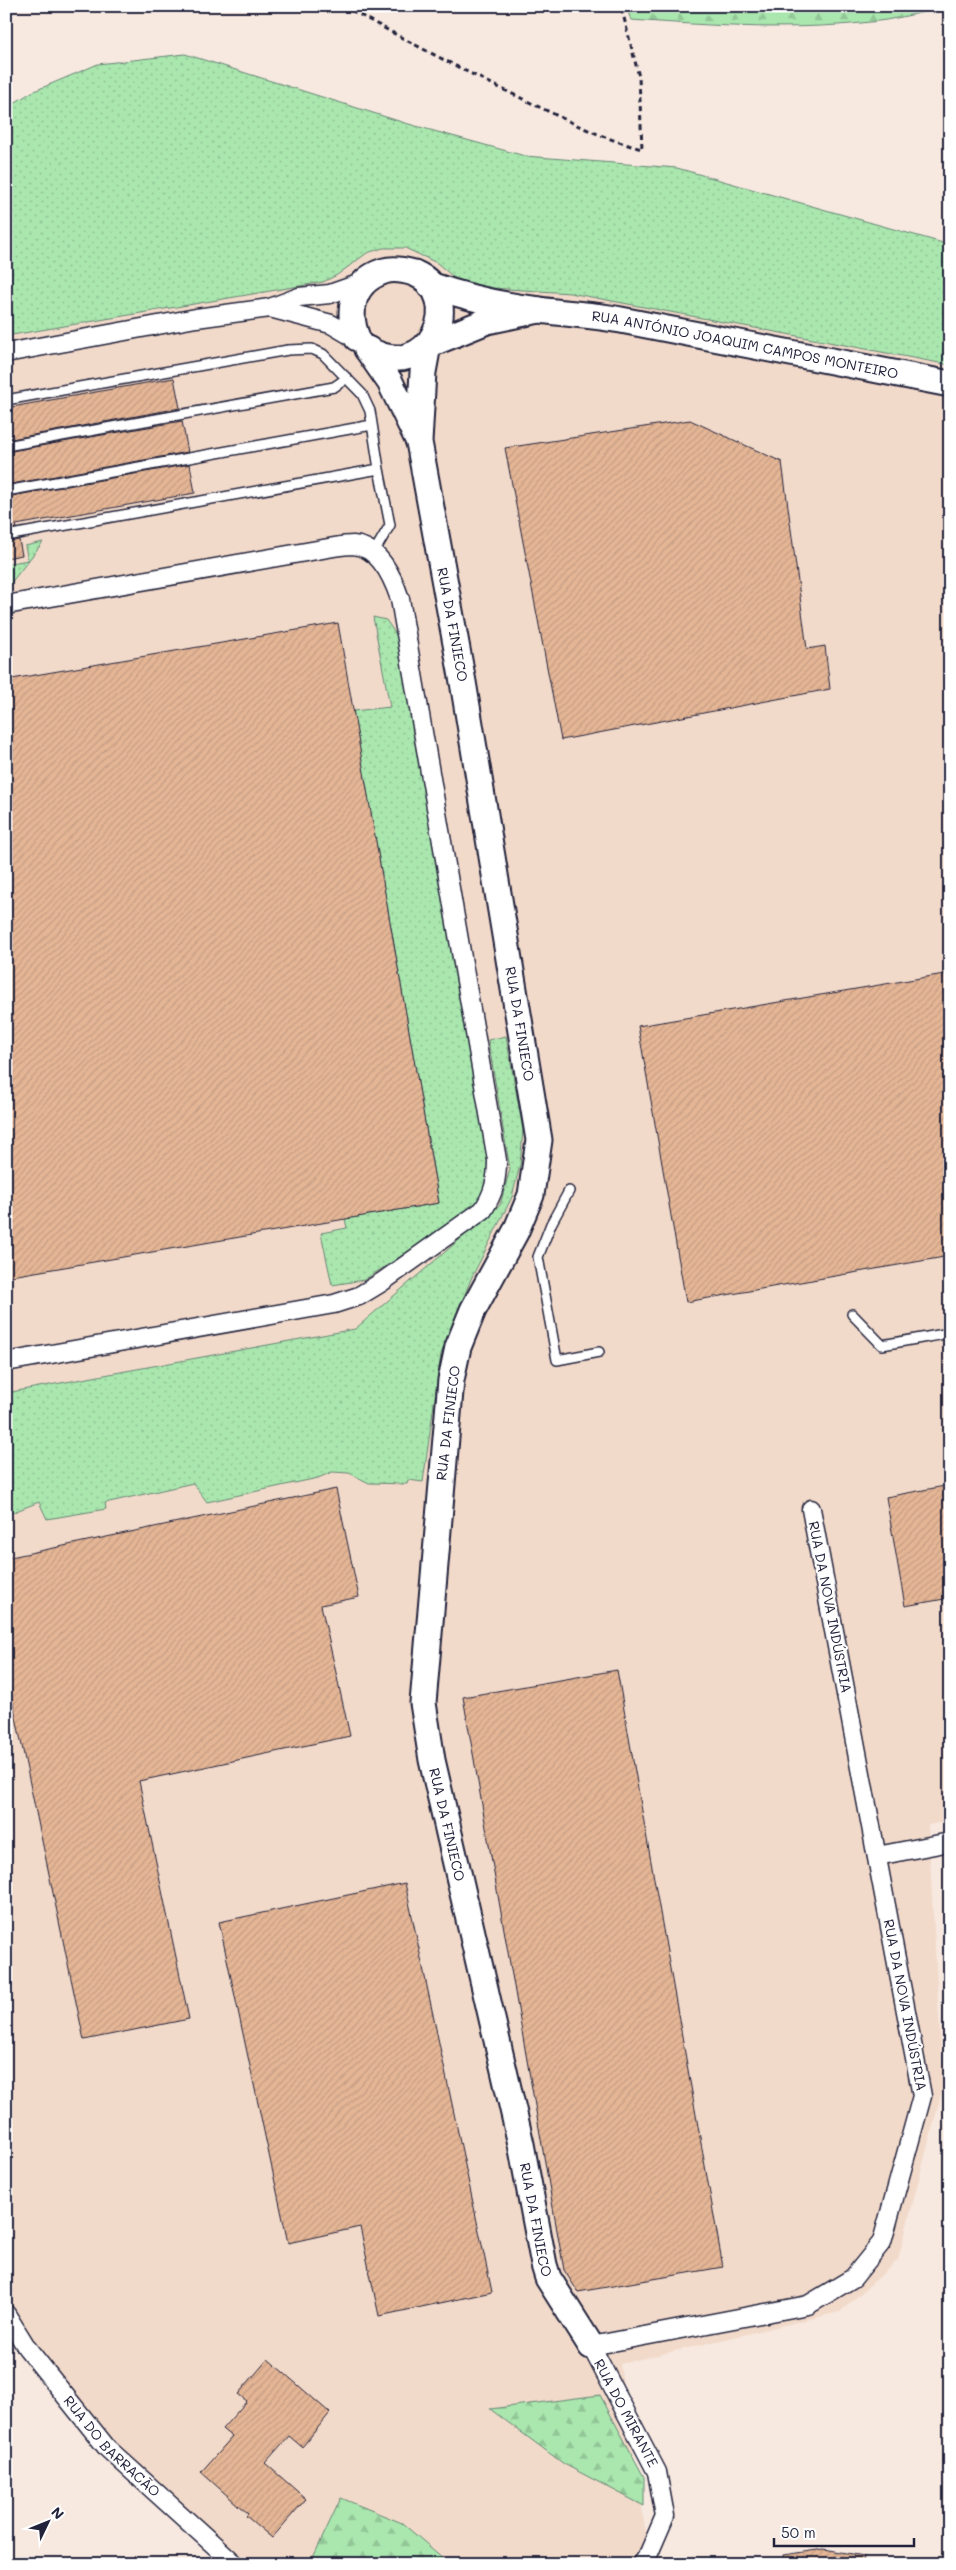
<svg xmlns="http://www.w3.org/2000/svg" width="956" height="2570" viewBox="0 0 956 2570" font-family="Mali,sans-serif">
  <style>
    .built { fill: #f2daca }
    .grass { fill: url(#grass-dots); stroke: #668474 }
    .forest { fill: url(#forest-firs); stroke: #668474 }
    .building { fill: url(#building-hatch); stroke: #22223b }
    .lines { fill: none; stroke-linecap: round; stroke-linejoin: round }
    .lane-casing { stroke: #22223b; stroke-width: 12 }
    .street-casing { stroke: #22223b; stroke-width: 21 }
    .secondary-casing { stroke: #22223b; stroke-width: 29 }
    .path { stroke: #22223b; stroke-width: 3; stroke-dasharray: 5 4; stroke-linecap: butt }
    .lane { stroke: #fff; stroke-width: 9 }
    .street { stroke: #fff; stroke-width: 18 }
    .secondary { stroke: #fff; stroke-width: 25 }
    .labels { text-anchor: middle; stroke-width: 4; stroke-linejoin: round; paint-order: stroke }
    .street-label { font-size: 14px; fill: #22223b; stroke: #fff }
  </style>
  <defs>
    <pattern id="grass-dots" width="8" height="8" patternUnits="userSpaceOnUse" patternTransform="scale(1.25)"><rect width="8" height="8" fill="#aae7ae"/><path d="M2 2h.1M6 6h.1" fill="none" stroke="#92c697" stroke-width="1.8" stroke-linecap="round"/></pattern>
    <pattern id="forest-firs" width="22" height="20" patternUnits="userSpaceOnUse" patternTransform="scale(1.25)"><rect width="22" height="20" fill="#aae7ae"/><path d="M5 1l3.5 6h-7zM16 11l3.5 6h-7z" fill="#92c697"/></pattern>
    <pattern id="building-hatch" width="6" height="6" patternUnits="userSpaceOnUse" patternTransform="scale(1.25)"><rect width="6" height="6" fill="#e5b696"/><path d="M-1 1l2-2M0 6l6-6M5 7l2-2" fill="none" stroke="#c49c82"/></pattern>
  </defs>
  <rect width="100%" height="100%" fill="#f7e9e0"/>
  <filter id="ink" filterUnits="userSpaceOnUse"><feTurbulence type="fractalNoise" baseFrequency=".02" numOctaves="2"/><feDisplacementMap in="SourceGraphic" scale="10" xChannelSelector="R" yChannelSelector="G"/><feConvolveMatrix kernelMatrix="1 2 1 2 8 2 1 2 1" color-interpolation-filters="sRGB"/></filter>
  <g filter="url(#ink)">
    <path class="built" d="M185 54 405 123 525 156 677 168 950 245V1821L928 1825 943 2087 898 2260 840 2312 620 2364 649 2553 641 2564H235L107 2448 6 2317V108L32 92 98 64Z"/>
    <path class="grass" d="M185 54 405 123 525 156 677 168 950 245V365L570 293 476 287 457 280 437 263 405 248H383L367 253 337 275 323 282 6 336V108L32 92 98 64Z
      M43 542 7 588H6V564L28 560 25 546Z
      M373 617 386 620 397 636 489 1161 490 1177 478 1203 458 1220 364 1280 332 1285 321 1233 347 1228 345 1219 439 1203 353 711 390 707Z
      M506 1036 523 1130 520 1165 512 1197 471 1279 441 1354 423 1482 408 1480 407 1484 369 1483 349 1473 332 1472 318 1478 207 1502 193 1483 105 1503 106 1509 47 1519 39 1502 6 1515V1393L355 1329 500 1205 510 1169 488 1040Z"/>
    <path class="forest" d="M626 6H950C929 11 908 16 886 20 802 32 716 26 631 20Z
      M600 2395 644 2477V2506L564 2464 490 2409Z
      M341 2498 402 2523 450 2564H310Z"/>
    <path class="building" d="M174 378 180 408 6 440V408Z
      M690 420 782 462 807 649 825 646 830 689 561 740 505 448Z
      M182 421 188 452 6 485V452Z
      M190 464 195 493 16 525 17 528 6 530V497Z
      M19 540 22 555 6 558V542Z
      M338 623 439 1203 6 1277V680Z
      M950 973V1256L686 1302 638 1026Z
      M950 1485V1598L905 1606 886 1497Z
      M336 1489 359 1597 321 1605 350 1736 139 1781 189 2019 84 2040 6 1670V1558Z
      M617 1670 723 2267 578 2292 564 2270 463 1697Z
      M405 1883 492 2292 379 2316 360 2227 288 2243 219 1922Z
      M268 2359 330 2413 302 2447 289 2436 265 2463 306 2499 272 2538 246 2516 248 2514 201 2472 232 2437 222 2429 247 2401 238 2394Z
      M824 2549 864 2556 863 2564H784L783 2555Z"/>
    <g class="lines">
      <g class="lane-casing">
        <path id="lane" d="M6 400 288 350 312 349 323 354 362 394 370 411 379 469
          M6 446 334 387 347 378
          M6 491 372 425
          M6 536 379 469 390 525 373 554
          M569 1191 551 1224 538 1257 557 1360 599 1352
          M852 1314 882 1345 950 1333"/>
      </g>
      <g class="street-casing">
        <g id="street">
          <path d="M270 308 331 324 360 341"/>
          <path d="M6 353 196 318 270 308 299 297 330 294 364 282"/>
          <path d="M6 605 334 547C340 546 347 545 353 545 380 547 393 578 400 599L497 1160C497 1180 494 1193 483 1210L382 1282 359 1296 334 1304 6 1362"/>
          <path d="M877 1856 950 1842"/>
          <path id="s1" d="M6 2314 27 2348 107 2448 235 2564"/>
          <path d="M641 2564 649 2553 665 2516 657 2472 591 2346 808 2305 853 2278 882 2242 922 2096 811 1509"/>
        </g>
      </g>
      <g class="secondary-casing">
        <g id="secondary">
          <path id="s2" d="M430 285C465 297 503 306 540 310 567 314 594 315 621 320L950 384"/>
          <path id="s3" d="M539 310 487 321 428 345 423 372 419 442 463 682 539 1140 531 1195 516 1231 473 1310 458 1347 451 1380 423 1703 432 1760 521 2144 544 2265 548 2278 591 2346"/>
          <path d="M357 338C346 310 353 281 384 271 394 268 404 270 414 273 469 295 430 387 367 349"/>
          <path d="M367 349 390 382 418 440"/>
        </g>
      </g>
      <path class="path" d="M344 6C403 39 462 70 523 99 562 118 600 138 642 149L639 77 621 6"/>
      <use href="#lane" class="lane"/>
      <use href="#street" class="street"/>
      <use href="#secondary" class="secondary"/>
    </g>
  </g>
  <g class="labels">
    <g class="street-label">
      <text dy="5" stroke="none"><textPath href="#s2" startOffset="321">RUA ANTÓNIO JOAQUIM CAMPOS MONTEIRO</textPath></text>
      <text dy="5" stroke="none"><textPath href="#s3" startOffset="400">RUA DA FINIECO</textPath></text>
      <text dy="5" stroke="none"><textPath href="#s3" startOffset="805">RUA DA FINIECO</textPath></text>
      <text transform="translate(448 1423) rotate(-83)" y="5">RUA DA FINIECO</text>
      <text transform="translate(830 1607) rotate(79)" y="5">RUA DA NOVA INDÚSTRIA</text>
      <text dy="5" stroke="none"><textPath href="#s3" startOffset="1629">RUA DA FINIECO</textPath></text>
      <text transform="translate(905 2005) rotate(79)" y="5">RUA DA NOVA INDÚSTRIA</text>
      <text dy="5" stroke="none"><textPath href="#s3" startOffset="2034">RUA DA FINIECO</textPath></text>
      <text transform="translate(626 2413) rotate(62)" y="5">RUA DO MIRANTE</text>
      <text dy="5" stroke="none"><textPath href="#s1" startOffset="170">RUA DO BARRACÃO</textPath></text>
    </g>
  </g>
  <rect width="956" height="2570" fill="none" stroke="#fff" stroke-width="25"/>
  <rect x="12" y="12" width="931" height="2545" fill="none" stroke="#22223b" stroke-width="2" filter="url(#ink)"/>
  <g transform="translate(48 2522) rotate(47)" stroke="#ffffff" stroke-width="4" paint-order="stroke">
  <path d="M0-4L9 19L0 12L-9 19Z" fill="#22223b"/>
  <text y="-8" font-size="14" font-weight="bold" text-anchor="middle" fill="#22223b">N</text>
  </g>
  <path d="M774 2538v8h140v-8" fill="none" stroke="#22223b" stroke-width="2.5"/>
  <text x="781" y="2538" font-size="15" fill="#22223b" stroke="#ffffff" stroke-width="4" paint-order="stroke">50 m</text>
</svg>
